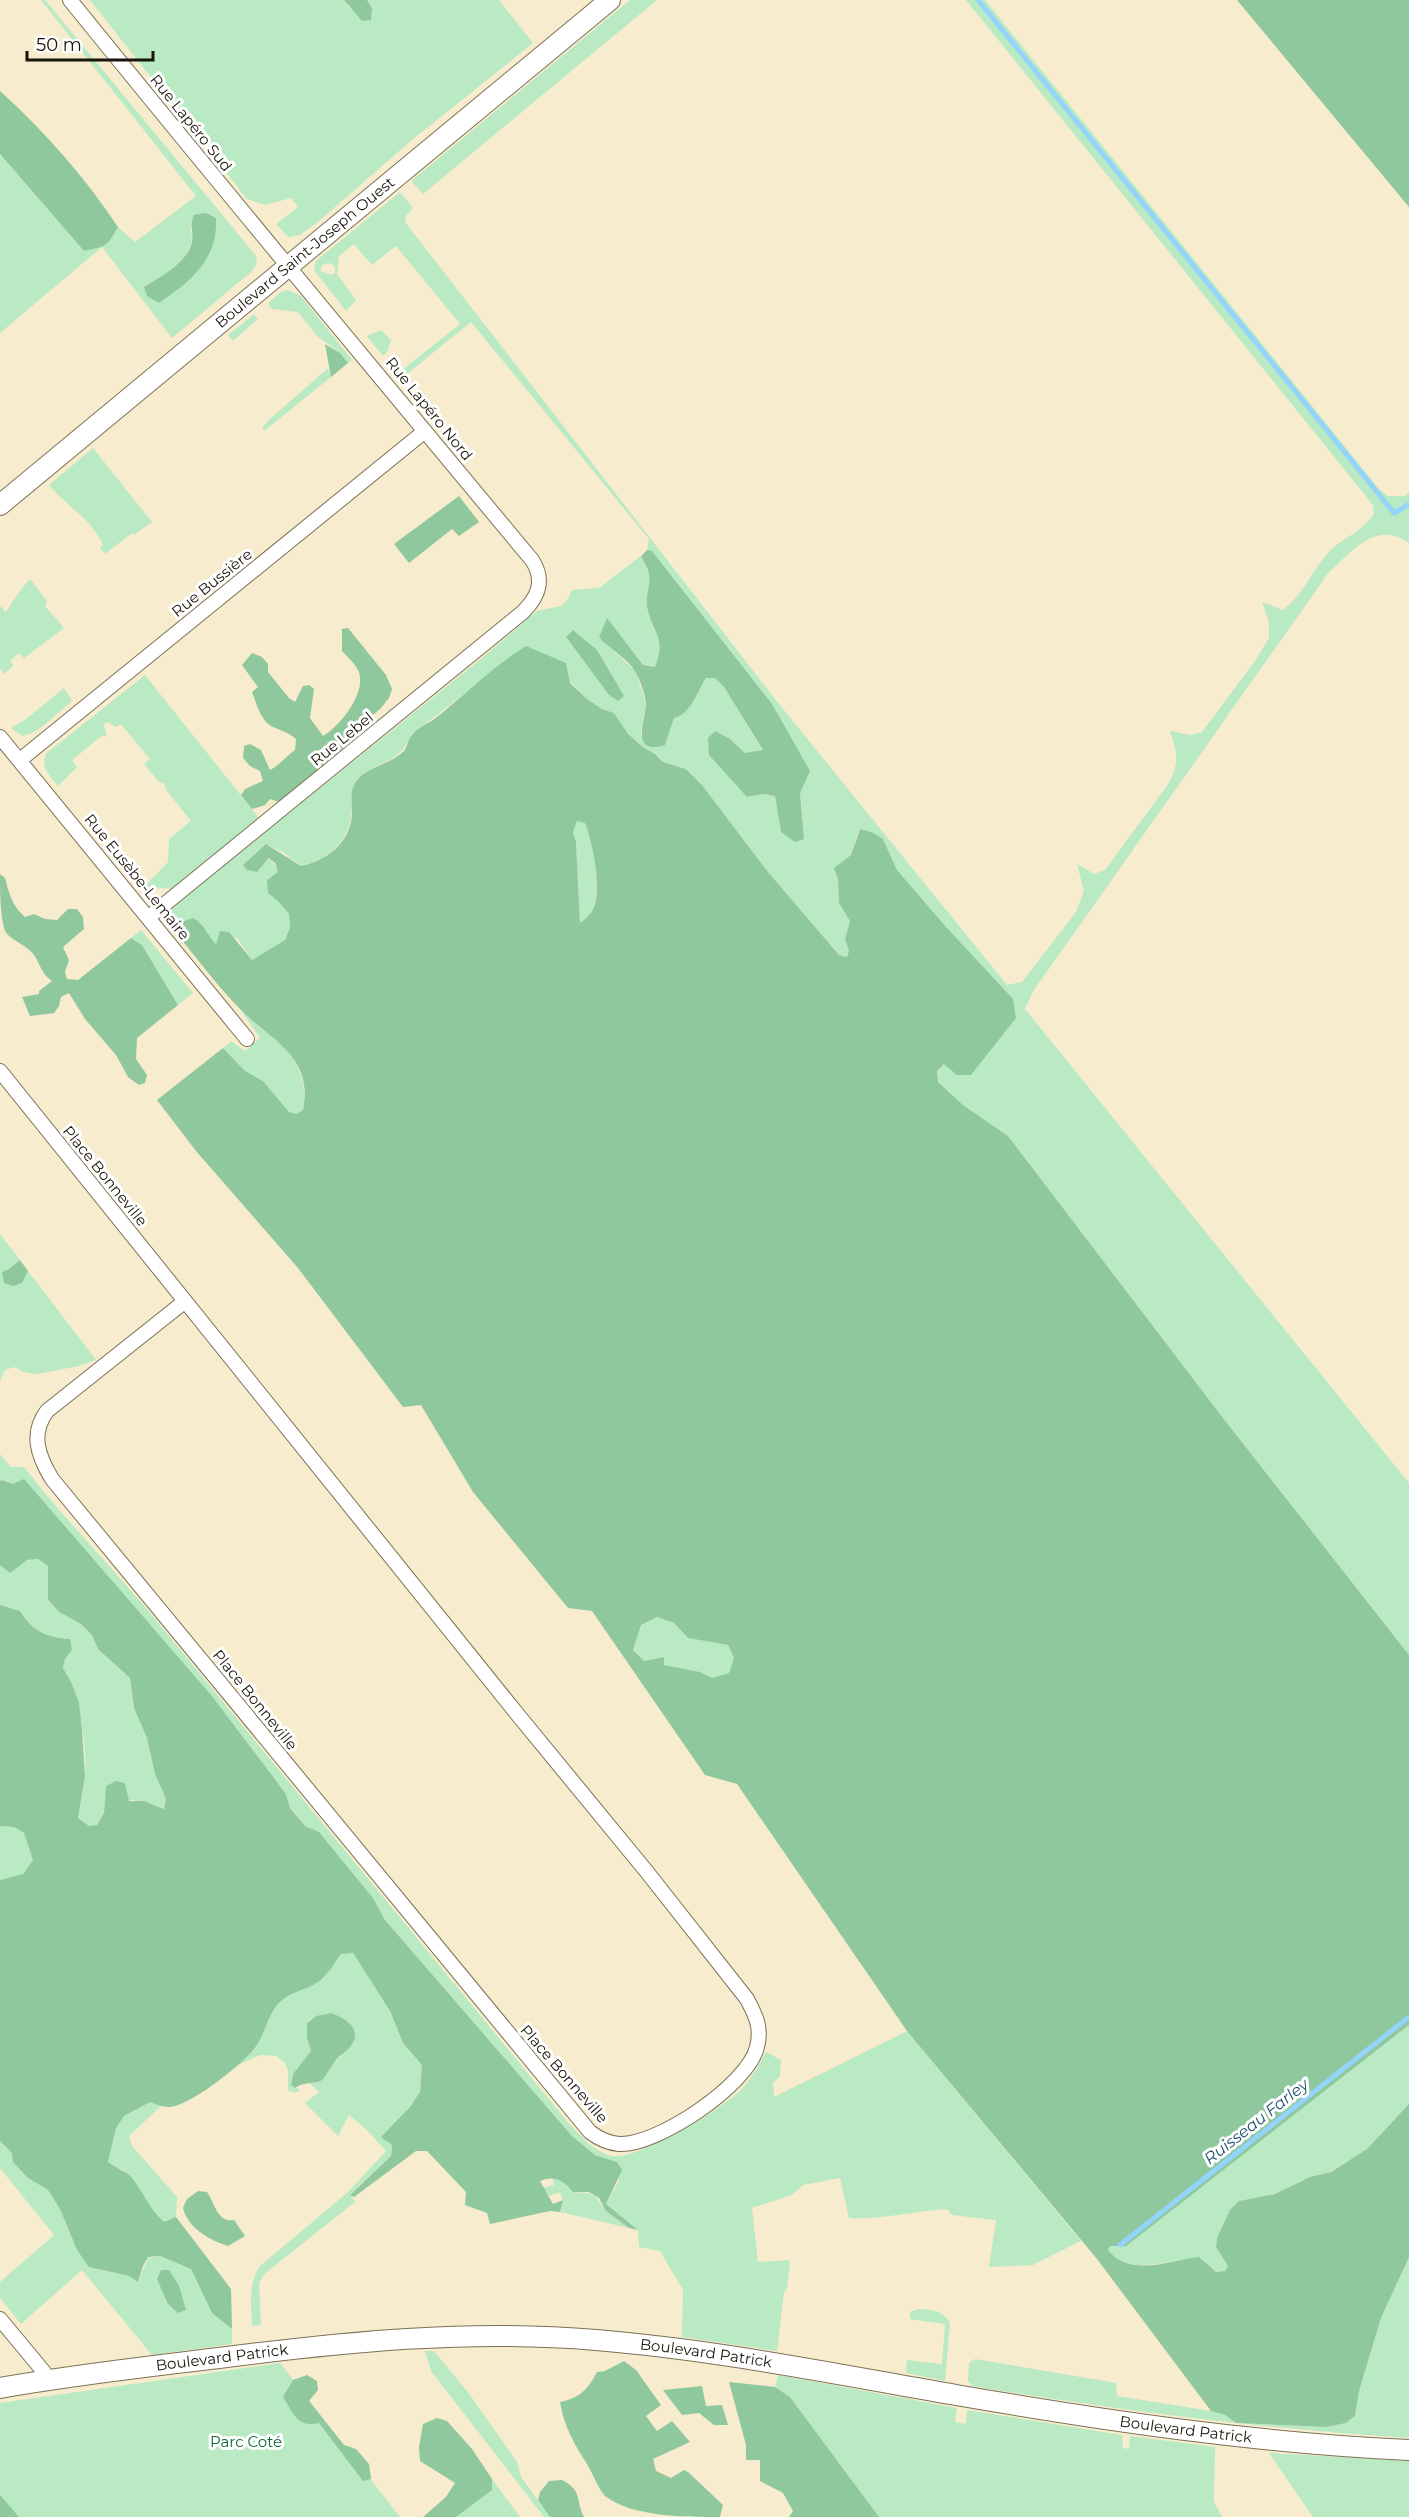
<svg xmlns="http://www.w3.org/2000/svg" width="1409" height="2517" viewBox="0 0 1409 2517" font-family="Montserrat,sans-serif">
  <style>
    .green { fill: #b9eac4; fill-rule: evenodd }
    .forest { fill: #8fc89d; fill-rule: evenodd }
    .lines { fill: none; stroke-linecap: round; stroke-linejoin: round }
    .stream { stroke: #94d3fa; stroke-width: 5 }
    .street-casing { stroke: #7c7156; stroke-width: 16 }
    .secondary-casing { stroke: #7c7156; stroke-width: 22 }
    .street { stroke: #fff; stroke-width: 14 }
    .secondary { stroke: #fff; stroke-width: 20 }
    .labels { text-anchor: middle; stroke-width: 6; stroke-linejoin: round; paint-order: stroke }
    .street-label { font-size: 15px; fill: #19150a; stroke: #fff }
    .park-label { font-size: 15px; fill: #0e6734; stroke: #fff }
    .water-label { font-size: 16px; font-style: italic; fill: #1f4f6a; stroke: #fff }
  </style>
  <rect width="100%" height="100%" fill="#f7eccd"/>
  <path class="green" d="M41 0H45L257 257 256 265 251 272 172 338 102 247 0 333V154L84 251C105 247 108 246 118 227L135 242 196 196ZM190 225 208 258 144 287C161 277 184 264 191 244 193 239 191 231 190 225Z
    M90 0H344L350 9 372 8 367 0H499L533 43 413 139 319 221 300 235 288 237 276 224 298 207 291 198 265 205 247 199Z
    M630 0H657L423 194 411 181Z
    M966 0H985L1379 489 1388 496H1405L1409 492V543C1376 520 1354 550 1329 572L1034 990 1025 1009 1409 1483V1655L1223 1418 1008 1136 963 1105 938 1082 937 1071 944 1064 947 928 897 870 883 839 874 833 859 829 851 855 835 868 838 879 839 903 850 921 845 939 849 951 847 957 839 955 768 872 702 785 686 769 663 762 655 754 643 747 628 734 614 713 602 709 587 699 545 656 526 646 411 735C397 769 376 757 356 781 348 792 353 805 351 817 347 844 326 860 301 866L284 853 266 844 257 872 270 858 279 872 267 880 278 900 289 914 290 928 285 940 252 960 237 938 216 944 208 937 200 922 180 929V938C169 924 165 916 178 902L476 663 537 611 561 606 568 599 572 590 599 588 641 556C644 562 648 568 649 574 651 584 645 596 647 608 652 635 667 635 655 667L643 665 607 619 599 637 636 672 646 704 641 735 665 745 674 718 693 703 706 678H715L724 687 763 751 745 753 730 739 733 781 747 797 763 794 775 796 781 832 803 822 800 793 809 771 772 704 652 551 647 550 649 539 471 322 407 374 399 377 397 374 460 324 396 246 372 265 354 244 339 256 337 274 356 300 346 311 314 270 316 261 400 192 413 208 406 216 405 222 775 699 1007 985 1022 982 1076 912 1084 891 1077 864 1094 874 1105 870 1169 783C1180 761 1177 753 1170 731L1190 735 1202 732 1255 661 1269 638V622L1262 602 1283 610C1303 595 1311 572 1327 554 1342 537 1359 535 1374 514L1373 505ZM331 263 335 268V273L331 275 320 271 322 265ZM572 630C601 650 611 667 618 701L609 695 566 637Z
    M288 290 301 296 352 360 348 363 340 353 317 336 298 312 272 309 268 303 281 292Z
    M254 314 258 319 233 341 228 335Z
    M381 330 391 340 387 352 383 356 367 336Z
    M328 368 331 377 264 431 262 428 269 420Z
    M93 448 152 522 134 535 132 533 105 554 100 548 103 545C92 519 66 506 49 485Z
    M30 579 47 601 45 606 64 628 24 658 19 653 10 661 13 666 4 674 0 668V606L6 612 19 592Z
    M145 675 259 818 171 889 161 888 149 891 144 887 168 862 169 839 191 821 167 791 164 783 159 782 144 764 150 759 121 724 116 727 108 722 103 724 107 735 105 737 103 735 72 760 77 767 58 786C50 776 39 766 47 753Z
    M64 688 72 701C58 712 39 734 22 736L11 728 26 719Z
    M577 821 585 823C594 849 602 883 593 910 591 915 584 920 580 924L576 842 573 832Z
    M141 930 193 993 178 1005 142 945 131 938Z
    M241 1010C275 1037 312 1061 303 1110L297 1114 289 1112 263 1081 245 1071 223 1048 231 1041 245 1051 260 1038Z
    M0 1234 20 1260 9 1269 22 1283 28 1271 96 1360 79 1366 37 1374 24 1372 14 1367 5 1370 0 1381Z
    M0 1454 11 1467H24C62 1516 106 1561 146 1608L566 2120C579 2134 593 2152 613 2156 638 2160 721 2109 740 2091 751 2080 758 2066 766 2052L781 2060 780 2077 773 2082 774 2097 907 2031 1081 2241 1033 2265 989 2267 996 2220 952 2215 947 2209C914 2211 882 2220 849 2218L840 2178 803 2185 792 2195 752 2208 758 2262 788 2260 790 2263 787 2288 784 2293 777 2351 682 2337 683 2290 660 2251 639 2247 638 2230 606 2204 619 2181 617 2162 595 2155 572 2136 385 1920 373 1898 319 1832 305 1826 290 1807 286 1794 212 1696 24 1480 13 1484 3 1480 0 1481Z
    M38 1559 48 1566V1601L59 1612 81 1624 92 1635 98 1649 130 1678 134 1708 147 1738 155 1774 166 1799 165 1809 144 1801 105 1798 104 1813 97 1825 89 1826 78 1818C80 1804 84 1791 85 1777 87 1744 80 1696 63 1668L65 1659 72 1650 70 1639C47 1638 32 1630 20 1611L0 1605V1562V1565Z
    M657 1617 674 1623 688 1638 728 1645 734 1658 729 1673 712 1678 700 1672 663 1665V1657L644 1661 633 1650 641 1625Z
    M0 1826 14 1827 24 1833 33 1860 23 1874 0 1880Z
    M353 1953 390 2011 403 2043 422 2065 420 2092 410 2107 382 2137 392 2145 391 2156 350 2194 355 2202 264 2274 259 2283 261 2325 252 2326C251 2304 248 2285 260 2266L348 2192 386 2151 368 2131 349 2115 338 2136 305 2103 319 2092 309 2082 314 2083 345 2052 331 2013 316 2016 307 2022V2038L311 2051 293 2074 291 2085 300 2090 295 2093 288 2090V2071L285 2063 276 2056 260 2055 236 2066 256 2047 272 2012 281 2000 296 1991 317 1983 327 1974 341 1954Z
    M1409 2025V2104L1367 2149 1330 2172 1310 2177 1275 2194 1239 2201 1230 2211 1217 2238 1216 2247 1228 2266 1225 2271 1216 2272C1187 2242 1137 2286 1108 2250L1110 2246 1267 2135Z
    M150 2102 161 2106 129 2136 132 2146 177 2197 176 2217 164 2223 153 2213 124 2170 115 2167 108 2162 116 2127 124 2116Z
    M0 2141 12 2153 28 2178 48 2190 60 2209 77 2250 105 2271 130 2276 138 2282 148 2258 160 2256 191 2269 212 2313 232 2329V2344L152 2355 82 2270 21 2324 0 2298V2282L54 2235 0 2168Z
    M552 2177 563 2181 573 2192C603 2193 592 2197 609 2213 615 2218 622 2223 629 2228L560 2212 563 2200 560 2192 550 2196 542 2188 554 2185Z
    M1409 2257V2438C1262 2429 1117 2410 972 2386L968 2380 969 2363 975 2359 1116 2383 1117 2396 1211 2411 1225 2415 1236 2423 1325 2427 1346 2423 1355 2416 1359 2391 1381 2318Z
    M919 2309C932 2310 943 2310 950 2323L945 2381 906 2373 907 2360 942 2364 945 2324 910 2319V2312Z
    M425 2351H434L470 2395 517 2462 521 2477 550 2517H544L431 2371Z
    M280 2363 400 2517H0V2403Z
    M778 2375 957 2408 955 2422 966 2424 967 2410 1122 2435 1123 2448 1129 2449 1130 2436 1215 2447 1214 2501 1222 2517H879L790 2397 775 2387Z
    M1269 2453 1409 2461V2517H1313Z
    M492 2479 520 2517H456L491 2490Z"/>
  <path class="forest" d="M344 0H367L372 8 371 20 362 21Z
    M1237 0H1409V207Z
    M0 91C44 131 85 177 118 227 108 246 105 247 84 251L0 154Z
    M206 213 216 218C218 260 191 281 159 303L147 296 144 287C159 278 188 262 192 242 194 232 189 227 194 215Z
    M325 344 340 353 348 363 331 377Z
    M459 496 479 522 459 536 452 529 409 563 394 544Z
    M647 550 652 551 772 704 810 771 800 793 804 839 795 842 781 832 775 796 763 794 747 797 709 755 708 738 715 731 730 739 745 753 763 750 724 687 715 678H706C697 692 692 713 674 718L665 745C630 756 645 722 646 705 646 697 640 680 636 673 629 659 609 649 599 637L607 618 643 665 655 667C667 635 652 634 647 607 645 596 651 584 649 574 648 568 644 562 641 556Z
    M348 628 386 675 392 689 389 698 380 709 350 734 341 750 279 802 270 799 265 805 252 809 241 795 245 789 263 781 260 771 250 766 243 758 244 746 250 744 261 750 270 770C280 765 286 756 295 750L296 739C286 730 273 729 267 723 259 715 256 702 252 692L258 687 242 665 252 653 262 657 268 664V672L289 698 295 702 303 686 309 685 314 689 310 718 323 736C339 727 362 698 360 678 360 667 349 659 342 651V629Z
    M573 630 597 650 624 696 618 701 609 695 566 637Z
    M526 646 566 663 570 683 587 699 602 709 614 713 628 734 643 747 655 754 663 762 686 769 702 785 768 872 839 955 847 957 849 951 845 939 850 921 839 903 838 879 834 868 851 855 860 829 874 833 883 839 897 870 947 928 1013 999 1016 1018 971 1075H957L944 1064 937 1071 938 1082 963 1105 1008 1136 1223 1418 1409 1655V2025L1126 2246H1110L1108 2250C1130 2278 1171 2260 1199 2257L1216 2272 1225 2271 1228 2266 1216 2247 1217 2238 1230 2210 1239 2201 1275 2194 1310 2177 1331 2172 1367 2149 1409 2104V2257L1381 2318 1359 2391 1355 2416 1346 2423 1326 2427 1236 2423 1225 2415 1211 2411 1097 2259 907 2031 737 1784 705 1775 592 1611 568 1608 473 1492 421 1405 403 1407 298 1268 196 1151 157 1100 223 1048 245 1071 263 1081 289 1112 297 1114 303 1110C314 1057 272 1041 241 1010 219 988 200 962 180 938V929L184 921 193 918C204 923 207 935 216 944L220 931 229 932 252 960 285 940 290 928 289 914 278 901 268 893 267 880 278 872 275 863 269 858 257 872 247 870 243 865 266 844 301 866C326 861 350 843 352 815 352 802 349 790 357 780 370 765 389 765 403 752 408 747 407 741 411 736 417 728 429 723 437 717 467 693 492 667 526 646ZM577 821 585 823C593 844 604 894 591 913 588 917 584 920 580 923L576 842 573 832ZM657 1617 674 1623 688 1638 728 1645 734 1658 729 1673 712 1678 700 1672 664 1665V1657L644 1661 633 1650 641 1625Z
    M0 874 5 878C9 893 12 906 25 917L34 914 45 919 57 920 68 909H77L83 917 84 929 63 947 69 960 65 972 67 979 78 980 131 938 142 945 178 1005 137 1038 136 1059 147 1075 145 1083 139 1085 128 1077 116 1055 85 1019 69 993 61 997 59 1006 54 1013 30 1016 22 997 39 994V991L52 981C41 974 41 965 34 955 26 944 11 941 5 931 0 916 0 891 0 874Z
    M20 1260 28 1271 22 1283 13 1286 4 1283 2 1272 9 1269Z
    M24 1479 212 1696 286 1794 290 1808 305 1826 319 1832 373 1898 385 1920 572 2136 595 2155 617 2162 622 2170 606 2204 638 2230 629 2228 606 2211 599 2198 589 2192H573C563 2180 555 2175 540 2181L553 2204 563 2200 560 2212 550 2211 490 2224 487 2213 465 2205 466 2192 427 2151H416L354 2197 350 2195 391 2156 392 2145 381 2137 410 2107 420 2092 422 2065 403 2043 390 2011 353 1953 341 1954C334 1964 328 1975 318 1982 306 1990 292 1991 281 2001 268 2013 266 2031 257 2045 246 2062 188 2108 168 2107 162 2107 155 2104 150 2102L124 2116 116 2128 108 2162C117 2169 125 2170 132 2178 144 2193 149 2209 164 2222L176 2217 231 2289 232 2329 212 2313 191 2269 160 2256 148 2257 143 2266 138 2282 129 2276 89 2267 77 2250 60 2209 48 2190 28 2178 13 2162 12 2153 0 2141V1880L23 1874 33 1860 24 1833 14 1827 0 1826V1605L20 1611C32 1631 48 1638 70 1639L72 1650 65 1659 63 1668 71 1682 79 1703 82 1730 85 1777 78 1818 89 1826 97 1825 104 1813 106 1786 116 1781 125 1783 129 1801H144L164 1809 166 1799 155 1774 147 1738 134 1708 130 1678 98 1649 92 1635 81 1624 59 1612 48 1600V1566L38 1559 27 1560 10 1573 0 1565V1481L2 1480 13 1484Z
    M331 2013C346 2018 364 2030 350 2047 346 2052 340 2055 336 2060 331 2066 327 2075 322 2080 317 2084 305 2081 295 2088L291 2085 293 2074 311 2051 307 2038V2023L316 2016Z
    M198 2191 207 2192C215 2203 217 2223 234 2220L245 2236 228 2246C209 2240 188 2228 183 2208L187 2199Z
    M161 2270H169L179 2286 186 2310 178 2313 168 2304 157 2279Z
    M624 2361 636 2370 661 2405 646 2416 657 2431 672 2421 690 2442 653 2459 656 2471 671 2478 684 2470 688 2472 723 2505 720 2517C684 2517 633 2517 605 2496 598 2488 593 2474 587 2464 574 2444 564 2426 560 2402 580 2398 588 2389 597 2372L605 2371Z
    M307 2375 317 2381 318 2390 309 2401 344 2445 356 2449 369 2464 371 2479 363 2481 319 2423C297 2428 294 2414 283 2397L293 2380Z
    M729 2382 775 2387 790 2397 879 2517H789L793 2511 783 2493 760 2481V2460H746V2445Z
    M702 2386 706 2406 722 2405 728 2425H714L699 2413 682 2415 663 2390Z
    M437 2418 447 2421 472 2449 492 2479V2490L456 2517H423L446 2497 455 2483 420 2461 419 2447 423 2424Z
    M562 2480C583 2491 575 2499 584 2517H550L538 2500 540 2492 549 2481Z
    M0 2495 19 2517H0Z"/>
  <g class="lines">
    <path class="stream" d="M978 0 1394 513 1408 505
      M1120 2245 1409 2017"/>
    <g class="street-casing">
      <path id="street" d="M70 0C222 188 377 374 532 560 545 580 539 596 523 612L149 917
        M0 737 247 1039
        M20 760 425 431
        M0 1071 518 1715 647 1872 747 1999C756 2016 762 2028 757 2047 748 2085 657 2146 619 2144 608 2143 598 2138 590 2132L52 1479C38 1456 30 1434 47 1411L184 1302
        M0 2319 44 2372 47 2381"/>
    </g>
    <g class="secondary-casing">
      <g id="secondary">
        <path id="s1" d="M0 505 610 0"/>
        <path id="s2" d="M0 2388C73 2375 146 2367 219 2358 344 2342 470 2329 596 2340 717 2350 836 2374 956 2395 1106 2421 1257 2443 1409 2450"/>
      </g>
    </g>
    <use href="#street" class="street"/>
    <use href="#secondary" class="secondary"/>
  </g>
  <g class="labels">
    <g class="street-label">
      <text transform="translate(191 123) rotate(51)" y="5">Rue Lapéro Sud</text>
      <text dy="5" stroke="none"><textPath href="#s1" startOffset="396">Boulevard Saint-Joseph Ouest</textPath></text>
      <text transform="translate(429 409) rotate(51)" y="5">Rue Lapéro Nord</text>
      <text transform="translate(212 583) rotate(-39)" y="5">Rue Bussière</text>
      <text transform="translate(342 739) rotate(-39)" y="5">Rue Lebel</text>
      <text transform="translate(137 877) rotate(51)" y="5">Rue Eusèbe-Lemaire</text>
      <text transform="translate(105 1176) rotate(51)" y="5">Place Bonneville</text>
      <text transform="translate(255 1700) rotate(51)" y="5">Place Bonneville</text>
      <text transform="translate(564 2074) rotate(49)" y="5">Place Bonneville</text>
      <text dy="5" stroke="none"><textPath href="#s2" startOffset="710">Boulevard Patrick</textPath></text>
      <text dy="5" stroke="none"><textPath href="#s2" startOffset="224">Boulevard Patrick</textPath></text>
      <text dy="5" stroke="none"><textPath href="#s2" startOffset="1196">Boulevard Patrick</textPath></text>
    </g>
    <g class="park-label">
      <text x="246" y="2447">Parc Coté</text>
    </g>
    <g class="water-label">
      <text transform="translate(1256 2121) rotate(-38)" y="6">Ruisseau Farley</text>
    </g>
  </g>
  <path d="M27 51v9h126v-9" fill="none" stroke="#19150a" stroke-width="3"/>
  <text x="36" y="51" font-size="18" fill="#19150a" stroke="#ffffff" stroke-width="4.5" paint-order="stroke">50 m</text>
</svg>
